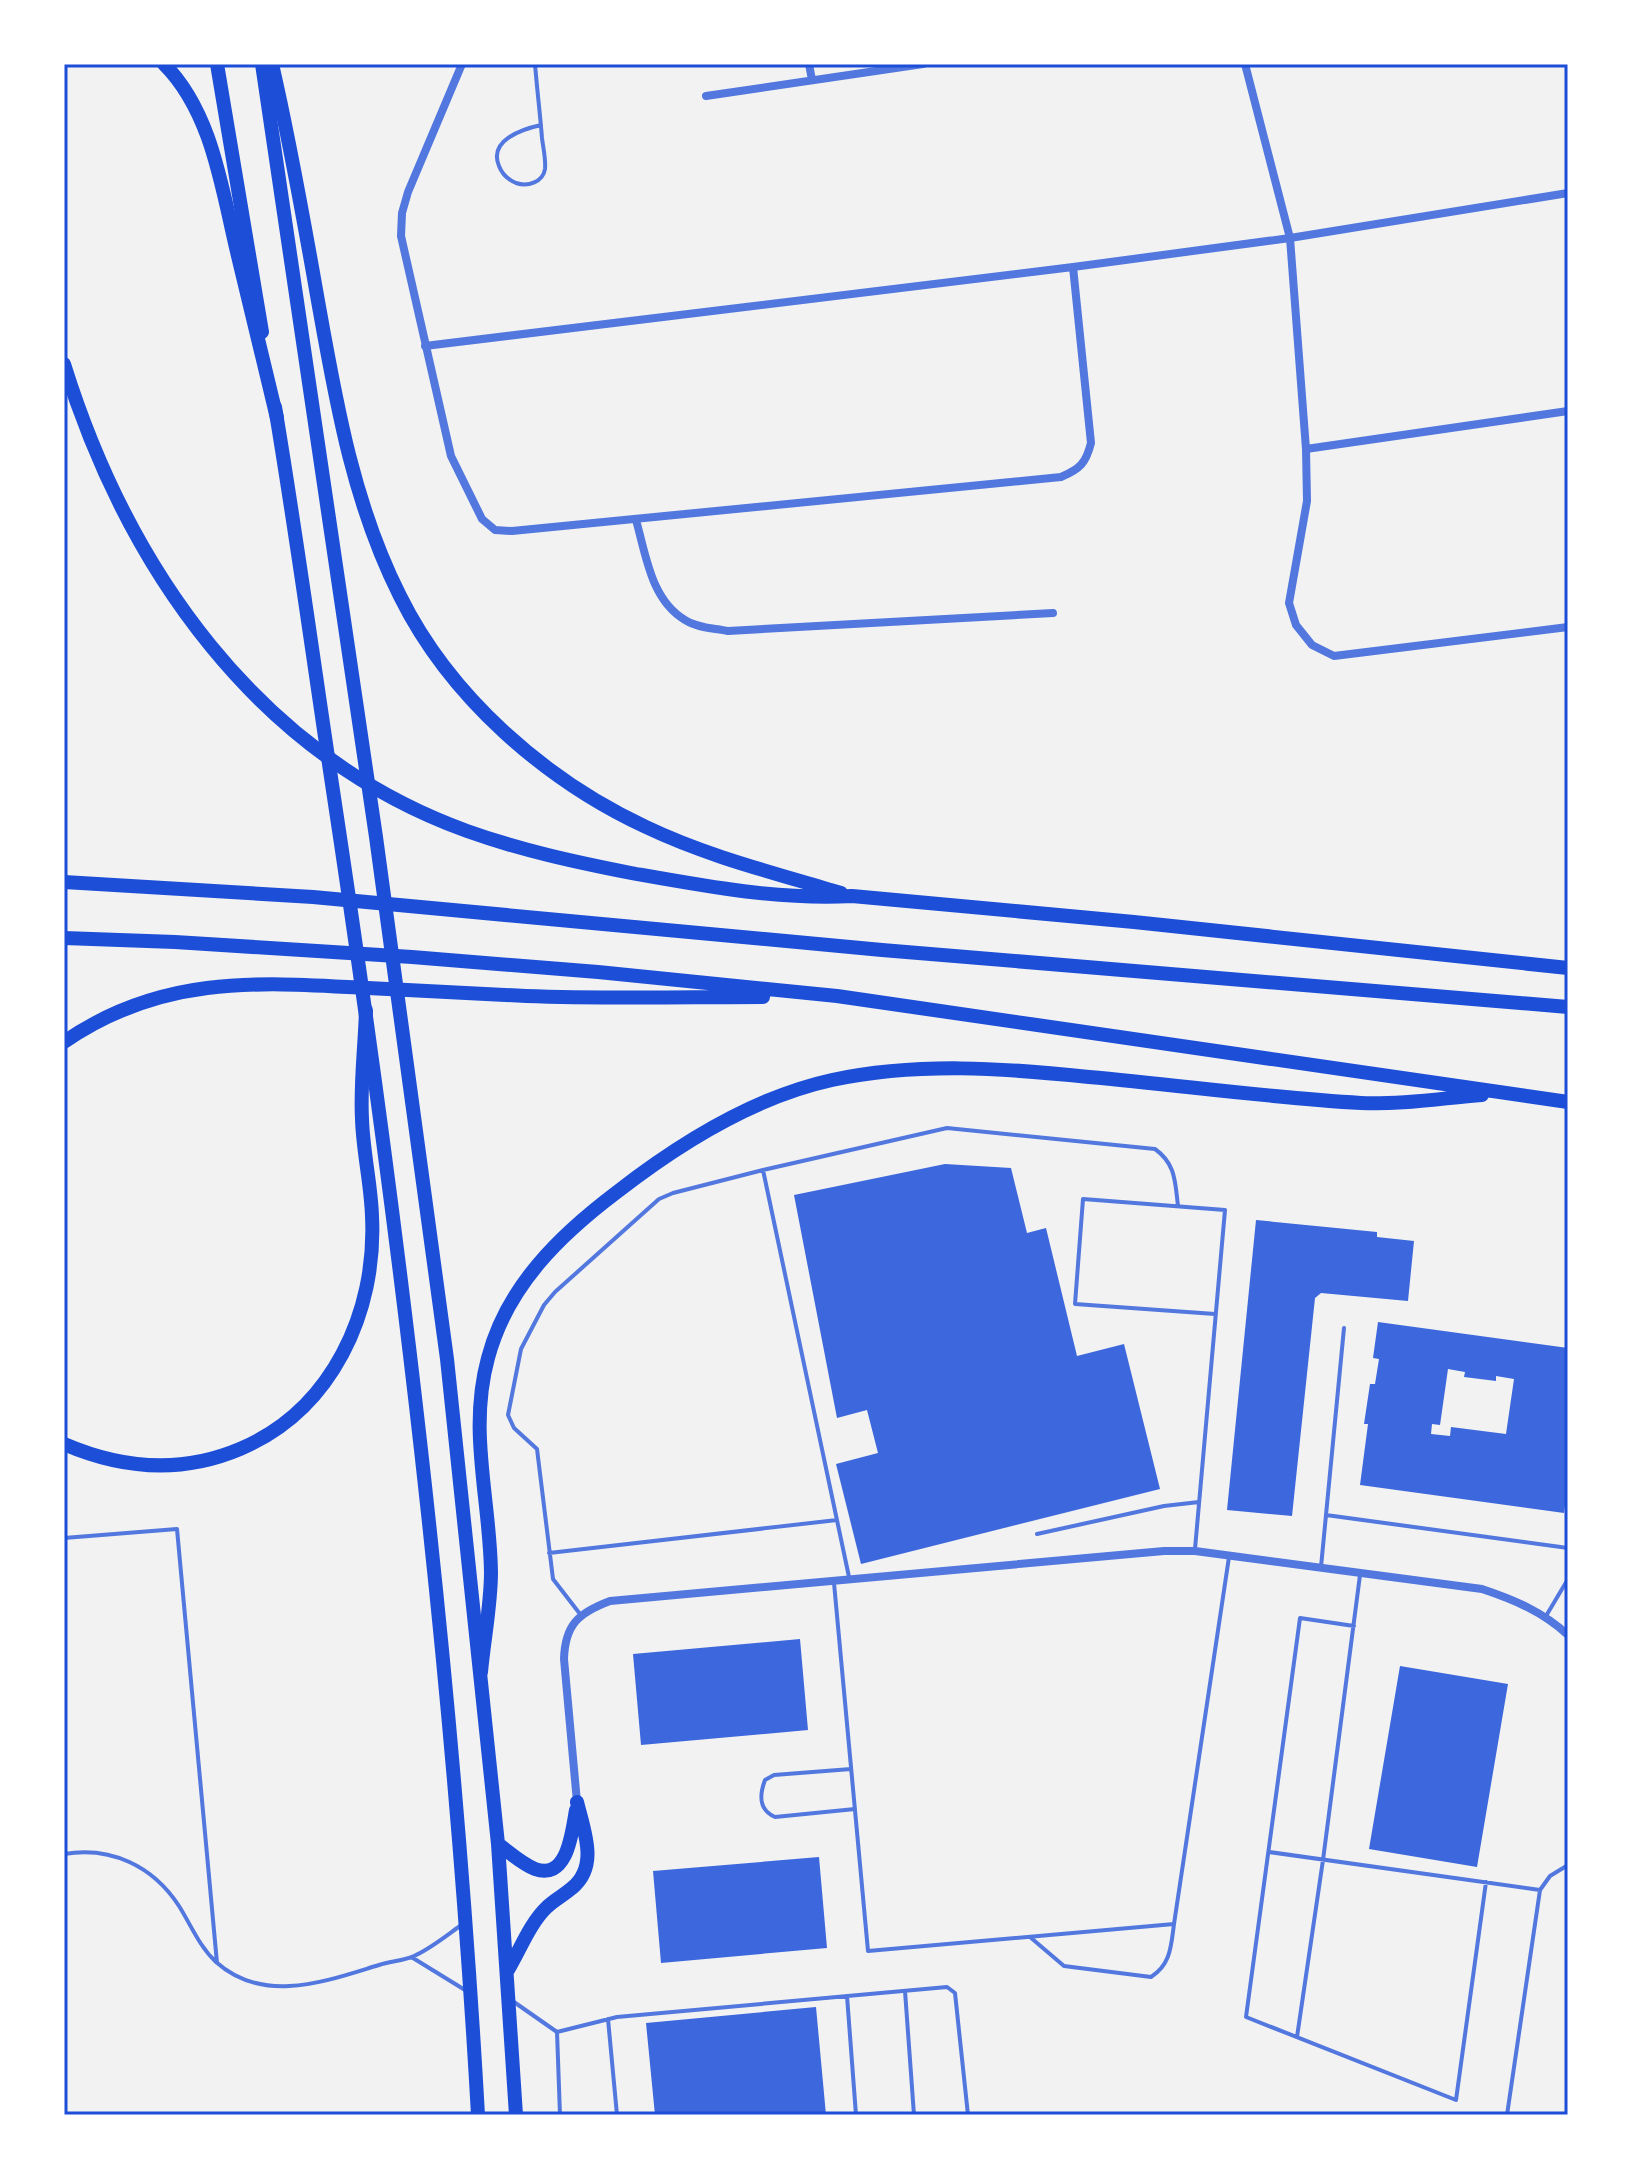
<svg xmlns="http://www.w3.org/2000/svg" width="1632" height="2179" viewBox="0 0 1632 2179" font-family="'Asap Condensed',sans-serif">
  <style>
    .building { fill: #3d67dc; fill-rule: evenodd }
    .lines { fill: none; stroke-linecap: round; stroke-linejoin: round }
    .service { stroke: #5277de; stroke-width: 4 }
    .minor { stroke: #5277de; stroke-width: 8 }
    .trunk { stroke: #1d4ed8; stroke-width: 14 }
    .motorway { stroke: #1d4ed8; stroke-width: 14 }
    .neatline { fill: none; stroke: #1d4ed8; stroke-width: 3 }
  </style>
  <rect width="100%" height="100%" fill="#f2f2f2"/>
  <path class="building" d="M945 1164 1011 1168 1027 1233 1046 1228 1077 1356 1124 1344 1160 1489 861 1564 836 1464 878 1453 867 1410 837 1418 794 1195Z
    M1256 1220 1377 1232V1237L1414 1241 1408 1301 1321 1293 1315 1298 1292 1516 1227 1510Z
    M1378 1322 1568 1348V1485L1564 1513 1360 1485 1368 1424H1364L1370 1384H1375L1379 1359 1373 1358ZM1448 1369 1465 1372 1464 1377 1496 1381V1376L1514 1379 1506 1434 1451 1427 1450 1436 1431 1434 1432 1424 1440 1425Z
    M800 1639 808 1730 641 1745 633 1654Z
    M1400 1666 1508 1684 1477 1867 1369 1849Z
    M819 1857 827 1948 661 1963 653 1871Z
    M816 2007 826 2115H655L646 2023Z"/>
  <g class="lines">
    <path class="service" d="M535 64C537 89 540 113 542 138 543 147 546 159 545 169 543 182 528 187 516 183 509 180 502 174 499 166 488 140 523 129 541 125
      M763 1170 849 1577
      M1326 1515 1568 1548
      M1037 1534 1164 1506 1199 1502
      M64 1538 177 1529 217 1963
      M1195 1549 1225 1210 1083 1199 1075 1304 1215 1314
      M549 1553 837 1520
      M1321 1567 1344 1328
      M834 1583 868 1951 1174 1924 1229 1557
      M580 1614 553 1579 537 1449 514 1428 508 1415 521 1349 544 1305 555 1292 659 1199 673 1193 763 1170 947 1128 1155 1149C1176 1164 1175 1182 1178 1206
      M1546 1616 1568 1579
      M1354 1626 1300 1618 1246 2017 1456 2100 1486 1882
      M851 1769 774 1775 765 1780C759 1796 759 1810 775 1817L855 1809
      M1269 1852 1540 1890
      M64 1854C111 1846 153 1866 179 1906 191 1925 199 1946 216 1962 264 2005 326 1981 379 1965 390 1961 404 1961 414 1956 430 1949 446 1936 460 1926
      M1030 1937 1064 1966 1151 1977C1171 1964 1171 1946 1174 1924
      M413 1958 465 1990
      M905 1991 914 2115
      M847 1996 856 2115
      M514 2002 557 2032 617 2017 947 1987 955 1993 968 2115
      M608 2019 617 2115
      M557 2032 560 2115
      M1297 2037 1323 1860 1360 1575
      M1507 2115 1540 1890 1550 1876 1568 1865"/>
    <path class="minor" d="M462 64 408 192 402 213 401 236 451 456 482 519 495 530 512 531 1061 477C1080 469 1086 463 1091 443L1073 267
      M809 64 812 80
      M1245 64 1290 238 1306 449 1307 501 1289 603 1296 625 1312 645 1334 656 1568 627
      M706 96 923 64
      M425 346 1073 267 1290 238 1568 193
      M1306 449 1568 411
      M636 520C646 555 651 600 685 620 697 628 714 628 728 631L1053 613
      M577 1802 564 1659C565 1625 578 1613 610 1601L1164 1551H1195L1482 1589C1515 1600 1543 1612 1568 1635"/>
    <path class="trunk" d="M217 64 262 332
      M262 64 376 837 447 1359 498 1844 516 2115
      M275 407C296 532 313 658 332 784 399 1225 453 1669 478 2115
      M498 1844C509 1852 522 1864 535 1869 568 1881 572 1831 576 1810
      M508 1970C520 1950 530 1923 547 1907 554 1900 564 1895 572 1888 599 1866 584 1831 577 1802"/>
    <path class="motorway" d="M164 64C213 113 222 191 238 256 251 310 264 364 277 418
      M272 64C290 142 304 221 318 301 336 402 353 503 400 596 450 697 545 780 646 827 709 857 775 873 841 893
      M64 364C128 569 257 755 467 831 520 850 575 862 631 873 704 886 778 900 852 896L1134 922 1568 968
      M64 882 313 897 882 950 1568 1007
      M64 938 175 942 412 957 598 972 837 996 1568 1102
      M64 1042C161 975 257 982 368 988 421 991 474 993 526 996 605 999 684 997 763 997
      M64 1444C122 1469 181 1474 240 1449 332 1410 377 1312 372 1216 371 1184 363 1152 362 1119 360 1083 365 1046 366 1010
      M481 1672C484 1639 491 1605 491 1572 490 1499 468 1431 488 1358 507 1286 560 1235 617 1192 680 1143 754 1097 832 1080 918 1062 1003 1068 1089 1077 1180 1085 1270 1098 1361 1103 1400 1105 1443 1098 1482 1095"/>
  </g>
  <rect width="1632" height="2179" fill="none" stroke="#ffffff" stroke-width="132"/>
  <rect x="66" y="66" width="1500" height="2047" class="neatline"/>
</svg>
